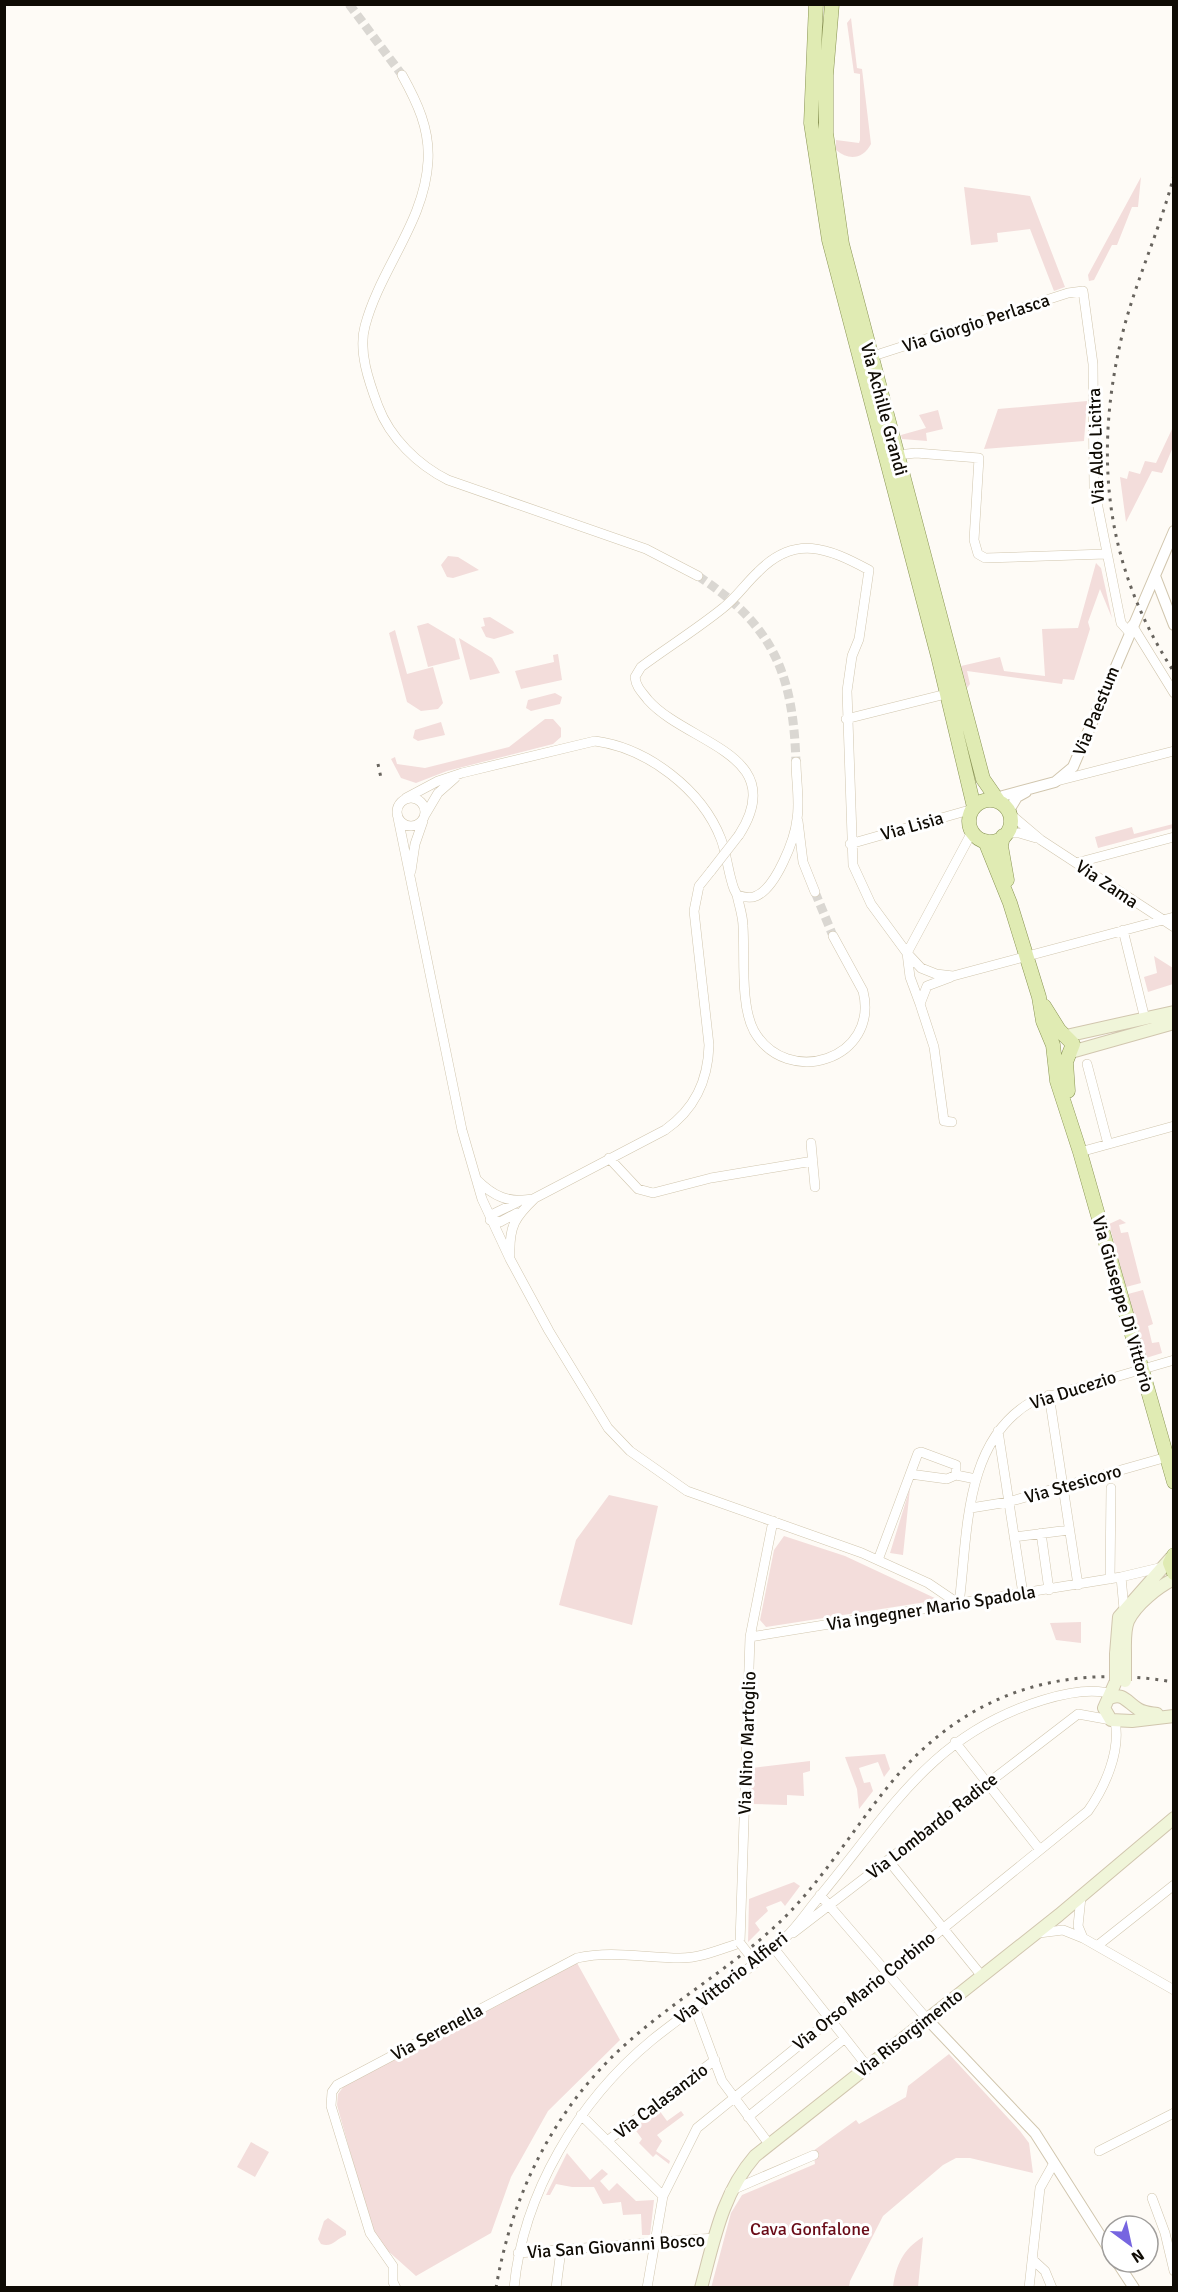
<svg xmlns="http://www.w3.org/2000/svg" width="1178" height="2292" viewBox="0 0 1178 2292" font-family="Signika,sans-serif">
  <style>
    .green { fill: #f3dddb }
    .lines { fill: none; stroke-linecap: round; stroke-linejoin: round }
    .minor-tunnel { stroke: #dad7d2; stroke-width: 9; stroke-dasharray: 9 4.5; stroke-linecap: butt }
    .minor-casing { stroke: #d1c6ae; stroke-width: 10 }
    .tertiary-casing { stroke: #d1c6ae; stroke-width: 12 }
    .secondary-casing { stroke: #d1c6ae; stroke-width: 14 }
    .primary-casing { stroke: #8a9455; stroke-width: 15 }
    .minor { stroke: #fff; stroke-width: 9 }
    .tertiary { stroke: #fff; stroke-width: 10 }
    .secondary { stroke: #f0f5d9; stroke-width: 12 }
    .primary { stroke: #e0ebb3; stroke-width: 14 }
    .rail { stroke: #68645e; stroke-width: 3; stroke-dasharray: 3 6; stroke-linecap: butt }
    .minor-bridge-casing { stroke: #d1c6ae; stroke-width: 10; stroke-linecap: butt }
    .secondary-bridge-casing { stroke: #d1c6ae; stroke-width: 14; stroke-linecap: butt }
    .minor-bridge { stroke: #fff; stroke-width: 9 }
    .secondary-bridge { stroke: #f0f5d9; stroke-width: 12 }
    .labels { text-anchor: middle; stroke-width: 6; stroke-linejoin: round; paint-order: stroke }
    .street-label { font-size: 18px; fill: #0f0b04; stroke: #fff }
    .park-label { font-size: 18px; fill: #690b17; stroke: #fff }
  </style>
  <rect width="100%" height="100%" fill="#fefbf6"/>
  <path class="green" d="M851 18 857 68 862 69 871 144C863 159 849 161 836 150V140L859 143 860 140V74L854 73 847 23Z
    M1141 177 1138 207H1132L1117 245H1112L1094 280 1089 281 1088 275Z
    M964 187 1030 196 1065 287 1054 291 1030 229 997 233 998 242 971 245Z
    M1087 401 1084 441 984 449 998 409Z
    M938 410 943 429 926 433 927 441 902 439 901 435 926 428 919 415Z
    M1173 427V447L1162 473 1152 471 1126 522 1120 477 1127 479 1129 471 1140 474 1145 461 1156 463Z
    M448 556 458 557 479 570 453 578 447 577 441 565Z
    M1096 563 1101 568 1112 618 1100 589 1088 622 1090 629 1074 680 1063 679 1062 684 967 671 970 684 967 688 961 666 1000 657 1004 671 1045 676 1042 629 1078 628Z
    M490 617 513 631 514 633 494 639 486 637 481 627 485 626 483 618Z
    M428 623 455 639 460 659 428 667 417 626Z
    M395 630 407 674 433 667 443 703 438 709 421 711 407 702 389 633Z
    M459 638 492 658 500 673 470 680Z
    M558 654 562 680 521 689 515 671 554 662 553 655Z
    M555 693 562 697 560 704 531 711 526 708 528 700Z
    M545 719H553L561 728V737L553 744 447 771 416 783 401 778 391 759 395 757 397 764 425 768 509 747Z
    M441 722 445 735 418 741 413 738 415 730Z
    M1173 824V828L1098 848 1095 837 1132 827 1134 834Z
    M1154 956 1173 968V984L1148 992 1144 977 1157 973Z
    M1120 1219 1126 1223 1119 1225 1121 1233 1128 1232 1141 1283 1126 1287 1109 1224Z
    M1143 1290 1153 1324 1148 1326 1152 1343 1159 1342 1162 1353 1146 1358 1128 1294Z
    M910 1488 903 1555 890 1553Z
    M609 1495 658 1506 632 1625 559 1605 576 1540Z
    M784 1536 845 1556 939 1600 766 1627 760 1620 774 1550Z
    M1081 1622V1643L1056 1640 1050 1623Z
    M885 1754 890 1769 884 1777 878 1762 859 1768 864 1783 870 1782 873 1791 859 1809 857 1789 845 1757Z
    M810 1761V1771L803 1773 804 1796 787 1795V1805L751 1804 752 1768Z
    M794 1882 800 1886 785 1906 781 1901 766 1907 768 1911 755 1923 760 1930 748 1942 749 1899Z
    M577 1963 620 2040 548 2111 511 2177 491 2233 416 2276 387 2250 371 2227 337 2105 338 2094 344 2086 423 2044 427 2046 430 2040Z
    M949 2054 1020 2131 1029 2143 1033 2173 970 2158H956L943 2165 883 2216 850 2281 849 2287 711 2288 731 2213 742 2195 815 2164 813 2151 856 2120 859 2124 906 2097 908 2086Z
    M659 2110 667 2121 681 2111 684 2115 657 2135 662 2141 656 2151 670 2161 669 2164 656 2154 653 2157 639 2143 642 2139 634 2128Z
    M251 2142 269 2152 255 2177 237 2167Z
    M567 2153 590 2180 602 2169 608 2174 600 2181 609 2191 617 2183 636 2201 654 2200 650 2235H642L641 2214 623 2215 621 2202 603 2204 594 2187H572L556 2184 550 2195H546Z
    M328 2218 346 2231V2235C336 2239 332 2248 321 2244L318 2239 324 2221Z
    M923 2237 918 2287H893C896 2265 903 2249 923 2237Z"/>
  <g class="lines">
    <path class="minor-tunnel" d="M349 4 402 75
      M698 576C774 626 793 674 796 762
      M815 892 833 936"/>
    <g class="minor-casing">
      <path id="minor" d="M402 75C417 102 430 129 428 161 425 221 380 269 365 326 358 351 369 382 378 406 390 438 418 465 448 480L646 549 698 576
        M870 357 1068 293 1083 291 1093 364 1094 487 1121 623 1129 632
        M897 455 916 453 979 458 974 540 978 554 985 558 1106 554
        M1132 625 1174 693
        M846 719 946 694
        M1057 781 1174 751
        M397 812a14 14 0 1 1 28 0a14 14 0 1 1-28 0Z
        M406 798 438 781 462 773 595 741C648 748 702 790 721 839 727 855 728 873 734 889L737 895C743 897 750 899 756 896 776 888 795 839 797 819 800 801 796 780 796 762
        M1009 813 1041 840 1174 927
        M425 815 438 793 455 778
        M398 818 462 1130 482 1199 510 1259 549 1331 608 1428 630 1451 687 1491 862 1553 928 1583 959 1604
        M798 821 803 862 815 892
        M1006 833H1019L1036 838
        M739 835C791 754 687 744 648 700 642 692 636 687 635 677L641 667C668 647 697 629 723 608 736 598 746 583 758 572 795 534 828 548 869 570L859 639 852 656 847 691 853 865 871 904 907 953 921 968 936 974 953 976 1174 917
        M850 844 973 809
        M1076 863 1174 837
        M411 871 415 844 423 821
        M737 895C739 905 743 916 743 926 745 956 740 1005 754 1031 787 1089 880 1059 863 991L833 936
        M1123 930 1145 1019
        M951 977 927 986 920 1004 934 1047 944 1121 952 1122
        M920 1004 910 977 907 953 972 832
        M1087 1064 1108 1144
        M811 1143 815 1187
        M1080 1152 1174 1126
        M609 1158 638 1189 653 1193 711 1178 813 1161
        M476 1179C494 1197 508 1203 533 1199
        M517 1213 500 1222 490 1220 495 1213 518 1202
        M510 1255C509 1226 515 1217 535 1198L665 1130C695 1109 708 1081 709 1045L694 911 699 886 711 871
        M1049 1395 1078 1585
        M998 1431 1023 1594
        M910 1474 947 1479 956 1475 976 1479
        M971 1508 1008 1502 1174 1455
        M1041 1533 1049 1590
        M1014 1537 1069 1530
        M878 1560 918 1453 921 1452 956 1465V1475
        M1110 1579 1111 1488
        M959 1604C968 1534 963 1440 1033 1401L1174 1360
        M1124 1609 1121 1577 1163 1567
        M750 1637 1121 1577
        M955 1742 1040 1850
        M888 1860 981 1975
        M820 1895 927 2019
        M1081 1897 1078 1926 1083 1938
        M793 1933 1078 1714 1111 1720
        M1039 1933 1063 1930 1083 1938 1174 1990
        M1097 1946 1174 1885
        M773 1947 867 2066
        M695 2008 722 2081 769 2144
        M581 2115 663 2196
        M748 2117 845 2038
        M607 2141 715 2060
        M1099 2151 1174 2113
        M730 2191 814 2155
        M1152 2198 1165 2233 1174 2271
        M518 2253 714 2238
        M1032 2259 1045 2271 1052 2288
        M396 2288 393 2282V2266L370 2233 331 2106 332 2092 337 2085 577 1958C612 1950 645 1958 680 1958 701 1958 721 1949 740 1943L750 1637 773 1521
        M514 2288C523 2193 579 2100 652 2040 695 2005 744 1976 785 1938 798 1926 808 1910 820 1896 890 1812 931 1734 1043 1700 1063 1694 1094 1687 1114 1695
        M556 2288 561 2250
        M647 2288 663 2196 697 2128 1088 1811C1105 1787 1121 1751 1115 1721
        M1029 2288 1040 2188 1054 2163"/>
    </g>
    <g class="tertiary-casing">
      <path id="tertiary" d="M1155 576 1174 625
        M988 800 1055 782 1073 767 1174 531
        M1008 812 1017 797 1026 792
        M927 2019 1035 2133 1112 2254
        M1117 2262 1134 2288"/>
    </g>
    <g class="secondary-casing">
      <path id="secondary" d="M1066 1036 1174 1012
        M1071 1052 1174 1023
        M1116 1654 1119 1617 1171 1558
        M1125 1654C1125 1644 1124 1631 1128 1621 1136 1604 1158 1587 1174 1579
        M1116 1681 1104 1708 1111 1720 1132 1721 1174 1716
        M1108 1699C1122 1691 1127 1702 1138 1709 1144 1713 1151 1713 1157 1714
        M701 2288C714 2240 722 2194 755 2156L1059 1915 1174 1818"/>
    </g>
    <g class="primary-casing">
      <path id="primary" d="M816 4 811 123 829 240 938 656 974 807
        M832 4 826 75V133L842 244 983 779 999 802
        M969 821a21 21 0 1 1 42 0a21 21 0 1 1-42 0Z
        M1003 836 1001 846 1007 880
        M985 841 1010 903 1039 997 1043 1021 1053 1045 1057 1081 1080 1152 1174 1482
        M1044 1006 1059 1030 1073 1044 1066 1062 1068 1091
        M1174 1555 1170 1563 1174 1573"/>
    </g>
    <use href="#minor" class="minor"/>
    <use href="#tertiary" class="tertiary"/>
    <use href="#secondary" class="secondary"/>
    <use href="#primary" class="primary"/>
    <path class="rail" d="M1174 175C1159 234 1131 290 1119 349 1094 465 1108 571 1174 672
      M378 764 381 778
      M496 2288C512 2193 555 2107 627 2043 677 1998 736 1965 784 1918 824 1878 854 1828 890 1784 965 1693 1060 1663 1174 1682"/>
    <g class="minor-bridge-casing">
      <path id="minor-bridge" d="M711 871 739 835
        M740 1943 755 1962"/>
    </g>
    <g class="secondary-bridge-casing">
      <path id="secondary-bridge" d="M1116 1681V1654
        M1125 1681V1654"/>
    </g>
    <use href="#minor-bridge" class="minor-bridge"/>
    <use href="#secondary-bridge" class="secondary-bridge"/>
  </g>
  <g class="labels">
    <g class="street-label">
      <text transform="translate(976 323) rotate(-18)" y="6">Via Giorgio Perlasca</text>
      <text transform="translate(884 409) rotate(75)" y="6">Via Achille Grandi</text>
      <text transform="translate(1096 446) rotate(-92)" y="6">Via Aldo Licitra</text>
      <text transform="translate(1096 711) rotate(-68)" y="6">Via Paestum</text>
      <text transform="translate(912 826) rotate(-16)" y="6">Via Lisia</text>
      <text transform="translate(1107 884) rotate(34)" y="6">Via Zama</text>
      <text transform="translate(1123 1304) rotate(74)" y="6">Via Giuseppe Di Vittorio</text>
      <text transform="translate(1073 1390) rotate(-18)" y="6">Via Ducezio</text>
      <text transform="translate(1073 1484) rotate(-16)" y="6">Via Stesicoro</text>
      <text transform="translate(931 1608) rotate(-9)" y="6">Via ingegner Mario Spadola</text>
      <text transform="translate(747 1743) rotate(-88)" y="6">Via Nino Martoglio</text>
      <text transform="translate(932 1826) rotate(-38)" y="6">Via Lombardo Radice</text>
      <text transform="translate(731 1978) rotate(-38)" y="6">Via Vittorio Alfieri</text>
      <text transform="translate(864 1991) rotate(-39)" y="6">Via Orso Mario Corbino</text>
      <text transform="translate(437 2032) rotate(-28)" y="6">Via Serenella</text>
      <text transform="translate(909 2033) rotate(-38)" y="6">Via Risorgimento</text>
      <text transform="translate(661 2101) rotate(-37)" y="6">Via Calasanzio</text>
      <text transform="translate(616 2246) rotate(-4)" y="6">Via San Giovanni Bosco</text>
    </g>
    <g class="park-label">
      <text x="810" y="2235">Cava Gonfalone</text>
    </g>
  </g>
  <rect width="1178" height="2292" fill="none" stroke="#0f0b04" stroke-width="12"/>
  <g transform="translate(1130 2244) rotate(147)"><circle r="28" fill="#ffffff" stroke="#9f9d9b" stroke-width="1.5"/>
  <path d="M0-4.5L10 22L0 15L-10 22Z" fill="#7665e0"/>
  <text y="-9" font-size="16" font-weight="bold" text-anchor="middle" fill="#0f0b04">N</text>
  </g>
</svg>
